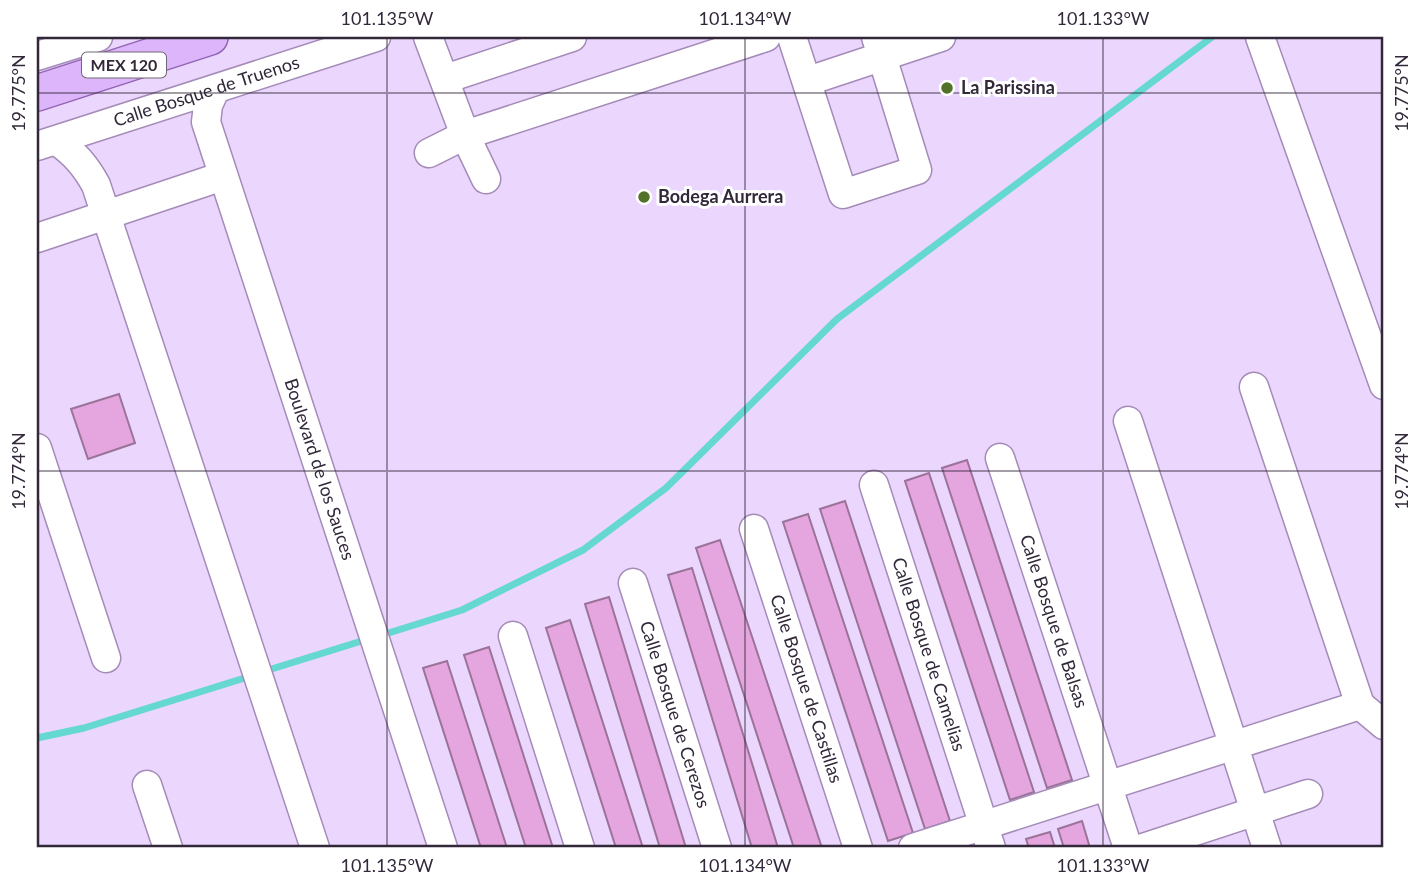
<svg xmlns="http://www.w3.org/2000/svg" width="1421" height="885" viewBox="0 0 1421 885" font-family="Lato,sans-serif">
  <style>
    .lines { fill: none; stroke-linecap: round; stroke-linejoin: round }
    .stream { stroke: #65d8d1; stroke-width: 7 }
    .building { fill: #e5a6e0; stroke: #9b7398; stroke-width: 2 }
    .minor-casing { stroke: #a48bb8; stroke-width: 31 }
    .major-casing { stroke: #9263b4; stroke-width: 38 }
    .minor { stroke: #fff; stroke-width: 28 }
    .major { stroke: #dcb5fa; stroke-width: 35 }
    .ticks { fill: none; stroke: #32283a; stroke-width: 2; stroke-opacity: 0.45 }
    .poi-dot { fill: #527229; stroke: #fff; stroke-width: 2.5 }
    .labels { text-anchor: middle; stroke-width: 6; stroke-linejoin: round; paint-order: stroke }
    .shield { fill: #fff; stroke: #706875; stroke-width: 2 }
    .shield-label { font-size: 16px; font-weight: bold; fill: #32283a }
    .poi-label { font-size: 18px; font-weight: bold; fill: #32283a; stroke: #fff; text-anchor: start }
    .street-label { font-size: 18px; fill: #32283a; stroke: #fff }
    .neatline { fill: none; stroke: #32283a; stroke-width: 2.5 }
    .ticks-label { font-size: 18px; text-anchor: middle; fill: #32283a }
  </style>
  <rect width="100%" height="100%" fill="#ebd6fd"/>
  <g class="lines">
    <path class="stream" d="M379 636 462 610 583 550 666 488 837 319 1212 37
      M262 672 368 639
      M37 738 84 728 251 676"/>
  </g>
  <path class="building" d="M119 394 135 443 88 459 71 409Z
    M967 460 1072 780 1047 788 942 468Z
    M929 473 1034 792 1010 800 905 481Z
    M845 501 950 821 925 829 820 509Z
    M808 514 913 833 888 841 783 522Z
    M720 540 822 848H794L696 548Z
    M692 568 778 848H752L668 575Z
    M609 597 686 848H660L585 604Z
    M570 620 643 848H616L546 628Z
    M489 647 553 848H526L464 655Z
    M447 661 507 848H481L423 668Z
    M1082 821 1090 848H1064L1058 829Z
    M1050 832 1055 848H1029L1026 839Z"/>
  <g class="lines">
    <g class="minor-casing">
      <g id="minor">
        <path d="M428 37 465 135 486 179"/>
        <path d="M792 37 843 194 917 170 876 37"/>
        <path d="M1260 37 1384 385"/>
        <path d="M37 56 98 37"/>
        <path d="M445 79 572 37"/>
        <path d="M808 81 941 37"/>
        <path id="s1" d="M215 90 208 105 206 122 443 848"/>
        <path d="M57 141C75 154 85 165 96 185L315 848"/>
        <path id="s2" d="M37 146 376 37"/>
        <path d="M429 153 465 135 766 37"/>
        <path d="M37 238 223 176"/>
        <path d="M1254 387 1360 705"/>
        <path d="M1128 421 1267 848"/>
        <path d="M37 448 106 658"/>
        <path id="s3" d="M1000 458 1128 848"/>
        <path id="s4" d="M874 485 991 848"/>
        <path id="s5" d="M754 529 858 848"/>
        <path id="s6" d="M633 583 717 848"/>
        <path d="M513 636 580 848"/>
        <path d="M147 785 168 848"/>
        <path d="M913 848 1360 705 1384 725"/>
        <path d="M1143 848 1308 794"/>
      </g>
    </g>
    <g class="major-casing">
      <path id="major" d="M37 93 210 37"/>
    </g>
    <use href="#minor" class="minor"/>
    <use href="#major" class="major"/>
  </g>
  <path class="ticks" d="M387 37V848M745 37V848M1103 37V848M37 93H1384M37 471H1384"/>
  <g class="poi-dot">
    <circle cx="947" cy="88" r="7"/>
    <circle cx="644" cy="197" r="7"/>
  </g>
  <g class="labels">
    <rect class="shield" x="82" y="52.5" width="84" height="25" rx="5"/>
    <g class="shield-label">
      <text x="124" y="71">MEX 120</text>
    </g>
    <g class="poi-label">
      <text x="961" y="94">La Parissina</text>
      <text x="658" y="203">Bodega Aurrera</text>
    </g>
    <g class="street-label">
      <text dy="6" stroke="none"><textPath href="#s2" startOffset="178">Calle Bosque de Truenos</textPath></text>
      <text dy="6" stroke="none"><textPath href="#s1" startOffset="399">Boulevard de los Sauces</textPath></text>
      <text dy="6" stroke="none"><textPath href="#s3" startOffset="172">Calle Bosque de Balsas</textPath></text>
      <text dy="6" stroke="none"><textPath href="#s4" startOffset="178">Calle Bosque de Camelias</textPath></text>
      <text dy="6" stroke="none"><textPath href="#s5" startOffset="168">Calle Bosque de Castillas</textPath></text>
      <text dy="6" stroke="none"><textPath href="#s6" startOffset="138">Calle Bosque de Cerezos</textPath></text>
    </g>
  </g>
  <rect width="1421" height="885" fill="none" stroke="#ffffff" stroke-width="77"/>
  <rect x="38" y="38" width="1344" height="808" class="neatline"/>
  <g class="ticks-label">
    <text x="387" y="25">101.135°W</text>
    <text x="745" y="25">101.134°W</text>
    <text x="1103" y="25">101.133°W</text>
    <text transform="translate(19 93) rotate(-90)" y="6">19.775°N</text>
    <text transform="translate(1402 93) rotate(-90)" y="6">19.775°N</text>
    <text transform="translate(19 471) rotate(-90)" y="6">19.774°N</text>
    <text transform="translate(1402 471) rotate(-90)" y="6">19.774°N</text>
    <text x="387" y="872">101.135°W</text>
    <text x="745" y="872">101.134°W</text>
    <text x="1103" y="872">101.133°W</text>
  </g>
</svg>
